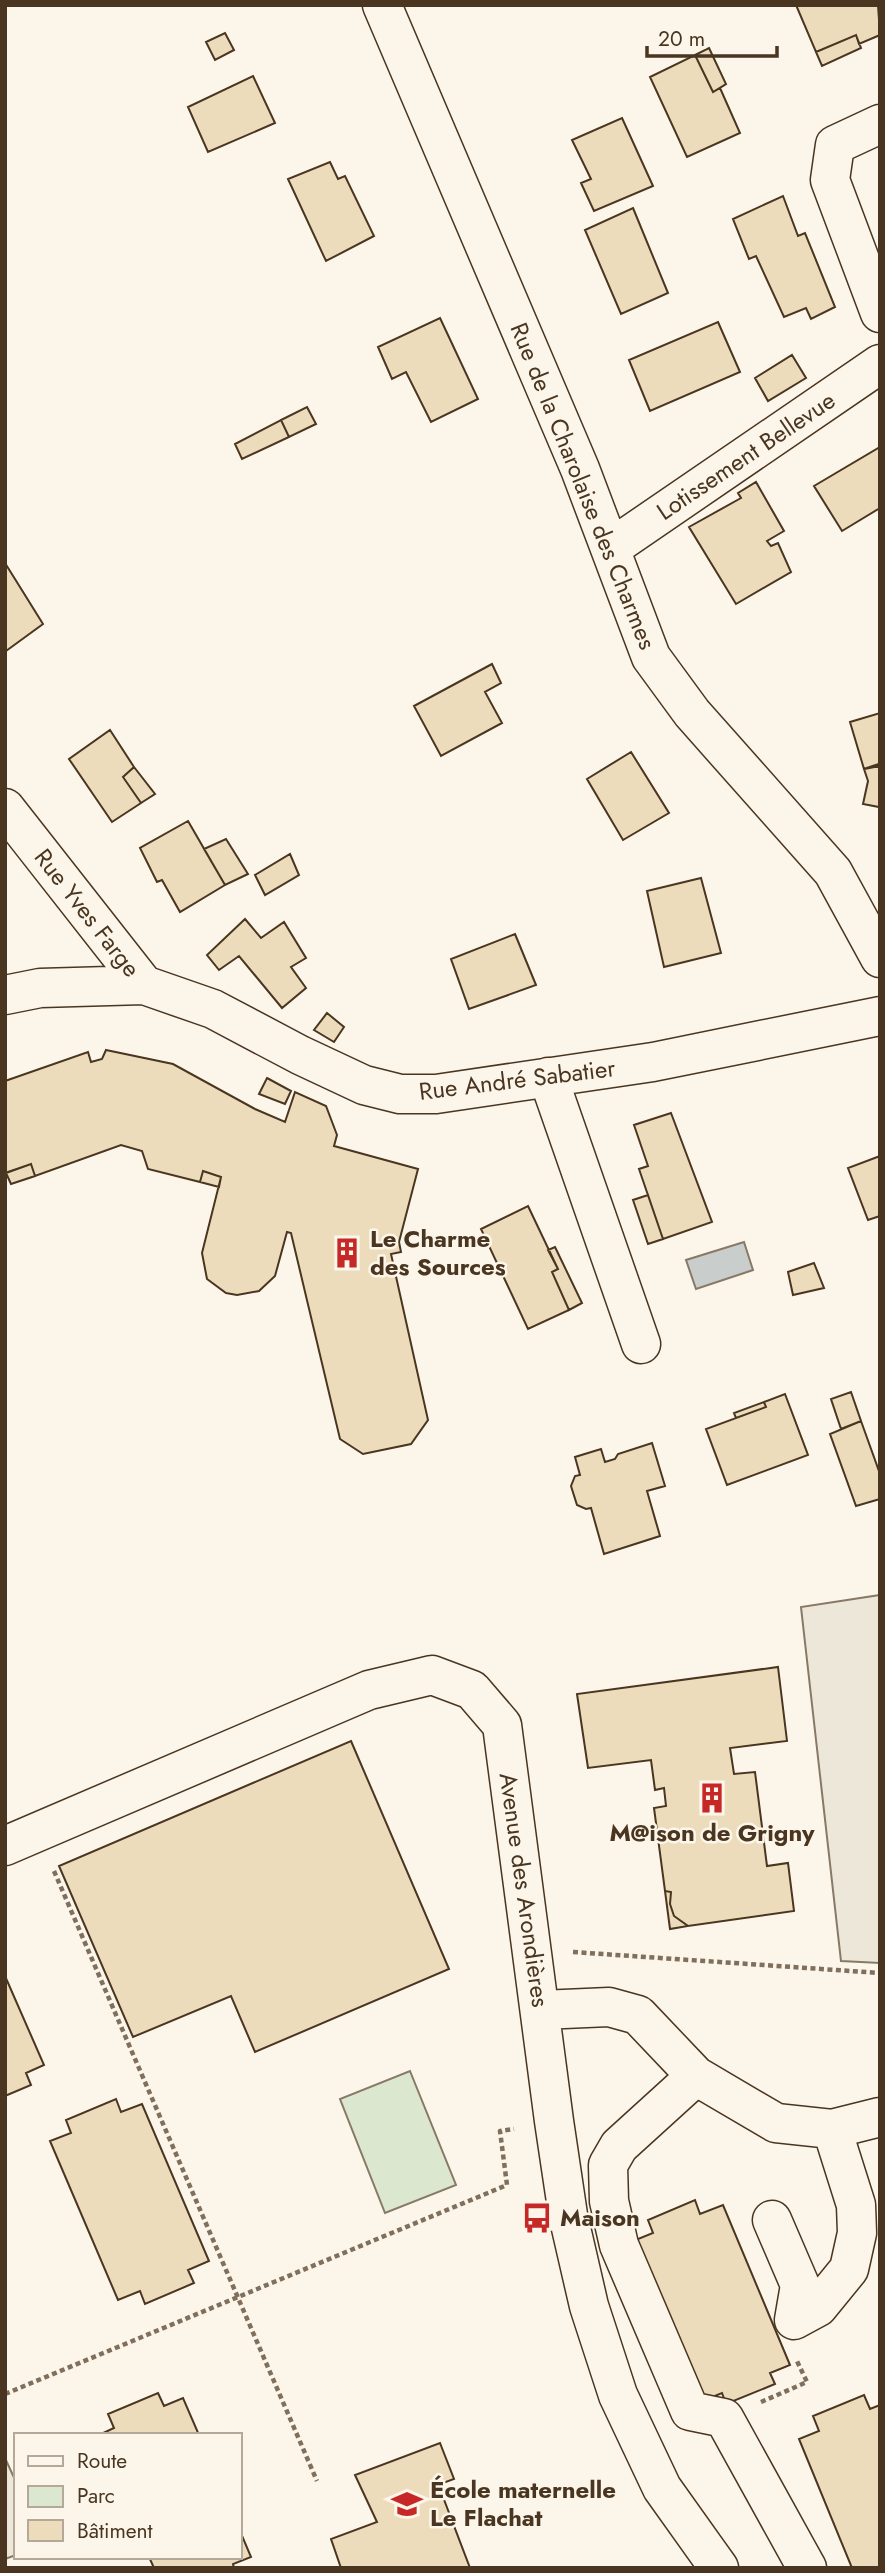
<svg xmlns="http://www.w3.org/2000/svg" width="885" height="2573" viewBox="0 0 885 2573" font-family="Jost,sans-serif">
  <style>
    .green { fill: #dce7d0; stroke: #887966; stroke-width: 2 }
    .parking { fill: #ede7d9; stroke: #887966; stroke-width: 2 }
    .water { fill: #c9cecd; stroke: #887966; stroke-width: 2 }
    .building { fill: #ecdcbc; stroke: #4a3520; stroke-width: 2 }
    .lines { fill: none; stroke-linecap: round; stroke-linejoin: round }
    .minor-casing { stroke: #4a3520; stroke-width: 41 }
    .path { stroke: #7f6f5c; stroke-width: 4.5; stroke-dasharray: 5 3.5; stroke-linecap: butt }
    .minor { stroke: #fbf6e9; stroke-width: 38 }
    .labels { text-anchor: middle; stroke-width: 5; stroke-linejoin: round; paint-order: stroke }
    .street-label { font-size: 24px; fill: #4a3520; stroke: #fbf6e9 }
    .poi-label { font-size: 24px; font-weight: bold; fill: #4a3520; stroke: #fbf6e9; text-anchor: start }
  </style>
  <rect width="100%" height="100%" fill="#fbf6e9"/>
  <path class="green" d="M410 2071 456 2185 385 2213 340 2099Z"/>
  <path class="parking" d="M880 1595V1963L841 1961 801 1607Z
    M5 2458 16 2482V2555L5 2559Z"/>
  <path class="water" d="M744 1242 753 1270 696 1289 686 1260Z"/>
  <path class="building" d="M796 5H878L880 35 859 44 856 35 816 52Z
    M225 33 234 50 215 60 206 42Z
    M856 35 861 48 822 66 816 52Z
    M709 48 726 84 713 92 695 55Z
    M695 55 713 92 720 88 740 133 687 157 650 77Z
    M253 76 275 123 208 152 188 107Z
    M622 118 653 186 594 211 581 183 591 179 572 140Z
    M330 162 338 179 345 176 374 236 326 261 288 179Z
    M783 196 798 236 805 233 835 307 811 319 806 308 784 317 756 256 749 259 733 219Z
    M633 208 668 293 621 314 585 230Z
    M440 318 478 399 431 422 406 372 392 379 378 347Z
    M718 322 740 372 650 411 629 360Z
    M792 355 806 378 768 401 755 378Z
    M307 407 316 424 289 437 281 420Z
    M281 420 289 437 242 459 235 444Z
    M880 447V508L842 531 814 486Z
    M756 482 784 531 767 541 771 546 778 543 791 572 736 604 689 527 741 498 738 493Z
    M5 563 43 624 6 651 5 650Z
    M492 664 501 683 485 692 502 723 441 756 414 706Z
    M880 713V766L864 769 850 722Z
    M110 730 134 767 123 777 141 803 112 822 69 759Z
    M631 752 669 813 623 840 587 779Z
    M879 764 880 802 879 807 863 804 868 781 864 769Z
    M134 767 155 794 141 803 123 777Z
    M188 821 225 885 180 912 162 880 157 882 140 848Z
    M226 839 248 874 225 885 204 849Z
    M290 854 299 875 265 895 255 875Z
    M701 878 721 953 664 967 647 891Z
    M245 919 261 938 284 922 306 958 291 967 306 988 282 1008 239 956 219 970 207 955Z
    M515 934 536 985 469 1009 451 959Z
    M327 1013 344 1027 334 1042 314 1030Z
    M106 1050 173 1064 255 1109 285 1122 295 1092 326 1106 337 1135 334 1146 418 1169 399 1242 401 1252 391 1254 428 1420 411 1444 363 1454 340 1439 291 1233 287 1232 275 1276 259 1291 237 1295 226 1293 207 1279 202 1253 221 1177 203 1171 200 1182 148 1169 142 1151 121 1145 35 1176 31 1164 5 1173V1081L88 1052 91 1062 102 1059Z
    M267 1078 291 1091 285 1104 259 1094Z
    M671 1113 712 1222 663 1239 639 1169 648 1166 634 1125Z
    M880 1156V1216L868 1220 848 1168Z
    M31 1164 35 1176 11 1184 6 1173Z
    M203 1171 221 1177 219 1187 200 1182Z
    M648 1195 663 1239 648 1244 633 1200Z
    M528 1206 558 1269 552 1272 569 1310 528 1329 481 1229Z
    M555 1247 582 1303 569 1310 552 1272 558 1269 548 1250Z
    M814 1263 824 1288 793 1295 788 1272Z
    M851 1392 861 1421 841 1429 831 1399Z
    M785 1394 808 1455 727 1485 706 1429 766 1407 764 1402Z
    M764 1402 766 1407 736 1418 734 1413Z
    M861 1421 880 1474V1499L856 1506 830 1434Z
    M652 1443 665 1486 647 1491 660 1536 604 1554 591 1508 586 1509 577 1505 571 1486 575 1476 580 1475 575 1457 601 1449 605 1462 615 1459 618 1454Z
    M778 1667 787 1741 730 1748 734 1774 755 1772 767 1866 788 1863 794 1911 688 1926 674 1916 670 1904 671 1892 665 1891 654 1808 666 1806 664 1788 655 1790 651 1760 588 1768 577 1694Z
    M351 1741 449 1969 255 2052 231 1996 133 2037 59 1866Z
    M665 1891 671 1892 670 1904 674 1916 688 1926 670 1929Z
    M5 1976 44 2065 26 2073 31 2085 5 2096Z
    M116 2099 121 2112 142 2104 209 2261 188 2270 194 2283 145 2304 140 2291 118 2300 50 2141 71 2133 66 2120Z
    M695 2200 700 2214 723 2205 790 2365 770 2373 775 2384 726 2404 722 2393 700 2402 633 2241 653 2233 648 2220Z
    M158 2393 164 2406 183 2398 199 2435H99L114 2428 108 2414Z
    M864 2395 870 2409 880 2405V2568H852L799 2439 819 2431 813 2416Z
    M440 2443 454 2479 432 2487 437 2499 443 2497 470 2568H341L331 2539 377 2522 355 2475Z
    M240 2531 251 2557 233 2564 234 2568H154L149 2557H240Z"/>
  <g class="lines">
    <g class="minor-casing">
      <path id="minor" d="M382 5 580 469 651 657 692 713 833 872 880 958
        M880 124 835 145 830 180 880 313
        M611 548 880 364
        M5 808 144 985
        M5 995 40 988 144 985 213 1009 300 1055 364 1085 400 1094H436L653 1062 880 1016
        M548 1077 641 1344
        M5 1846 369 1690 432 1675 472 1690 502 1725 554 2121 568 2215 589 2306 618 2395 662 2488 719 2568
        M541 2010 609 2007 638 2015 696 2076 776 2123 832 2129 880 2117
        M696 2076 619 2146 608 2165 609 2201 619 2245 690 2411 724 2418 807 2568
        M772 2220 800 2285 794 2320 818 2307 849 2269 857 2233 856 2205 832 2129"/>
    </g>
    <path class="path" d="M54 1871 317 2481
      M573 1952 880 1973
      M5 2394 507 2185 500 2131 514 2129
      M761 2402 807 2382 796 2359"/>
    <use href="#minor" class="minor"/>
  </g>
  <defs>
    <g id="building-bare" transform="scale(2.415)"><path d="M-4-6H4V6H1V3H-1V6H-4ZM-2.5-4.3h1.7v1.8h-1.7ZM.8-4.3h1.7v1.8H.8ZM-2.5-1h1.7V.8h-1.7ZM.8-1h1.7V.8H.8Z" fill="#c62828" stroke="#fbf6e9" stroke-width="2.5" paint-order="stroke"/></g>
    <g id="bus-bare" transform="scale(2.415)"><path d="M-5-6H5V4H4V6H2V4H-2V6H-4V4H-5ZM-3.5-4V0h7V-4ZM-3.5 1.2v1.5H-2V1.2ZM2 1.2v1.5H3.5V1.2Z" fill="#c62828" stroke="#fbf6e9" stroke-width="2.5" paint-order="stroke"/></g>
    <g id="school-bare" transform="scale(2.415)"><path d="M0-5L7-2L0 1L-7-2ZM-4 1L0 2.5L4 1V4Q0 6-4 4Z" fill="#c62828" stroke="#fbf6e9" stroke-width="2.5" paint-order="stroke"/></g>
  </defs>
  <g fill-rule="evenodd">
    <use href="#building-bare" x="347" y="1253"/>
    <use href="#building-bare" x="712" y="1798"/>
    <use href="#bus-bare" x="537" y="2218"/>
    <use href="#school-bare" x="407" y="2504"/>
  </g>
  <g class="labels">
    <g class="street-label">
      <text transform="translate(746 456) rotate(-34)" y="8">Lotissement Bellevue</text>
      <text transform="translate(583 486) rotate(68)" y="8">Rue de la Charolaise des Charmes</text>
      <text transform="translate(87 913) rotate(52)" y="8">Rue Yves Farge</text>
      <text transform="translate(517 1080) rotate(-7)" y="8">Rue André Sabatier</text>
      <text transform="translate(524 1890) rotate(82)" y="8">Avenue des Arondières</text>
    </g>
    <g class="poi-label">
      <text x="370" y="1247">Le Charme<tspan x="370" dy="28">des Sources</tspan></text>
      <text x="712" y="1841" text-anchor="middle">M@ison de Grigny</text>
      <text x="560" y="2226">Maison</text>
      <text x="430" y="2498">École maternelle<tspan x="430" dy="28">Le Flachat</tspan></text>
    </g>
  </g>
  <rect width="885" height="2573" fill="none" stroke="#4a3520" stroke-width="14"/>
  <rect x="14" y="2433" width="228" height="126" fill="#fbf6e9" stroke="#b4a999" stroke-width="2"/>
  <rect x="28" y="2456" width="35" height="10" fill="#fbf6e9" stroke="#b4a999" stroke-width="2"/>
  <text x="77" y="2468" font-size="21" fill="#4a3520">Route</text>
  <rect x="28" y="2486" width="35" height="21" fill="#dce7d0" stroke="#b4a999" stroke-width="2"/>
  <text x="77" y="2503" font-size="21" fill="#4a3520">Parc</text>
  <rect x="28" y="2520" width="35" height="21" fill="#ecdcbc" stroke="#b4a999" stroke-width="2"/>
  <text x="77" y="2538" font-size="21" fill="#4a3520">Bâtiment</text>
  <path d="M647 46v10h130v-10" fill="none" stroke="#4a3520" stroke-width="3.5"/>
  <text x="658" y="46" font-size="21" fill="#4a3520" stroke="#fbf6e9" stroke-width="5" paint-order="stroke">20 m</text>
</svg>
